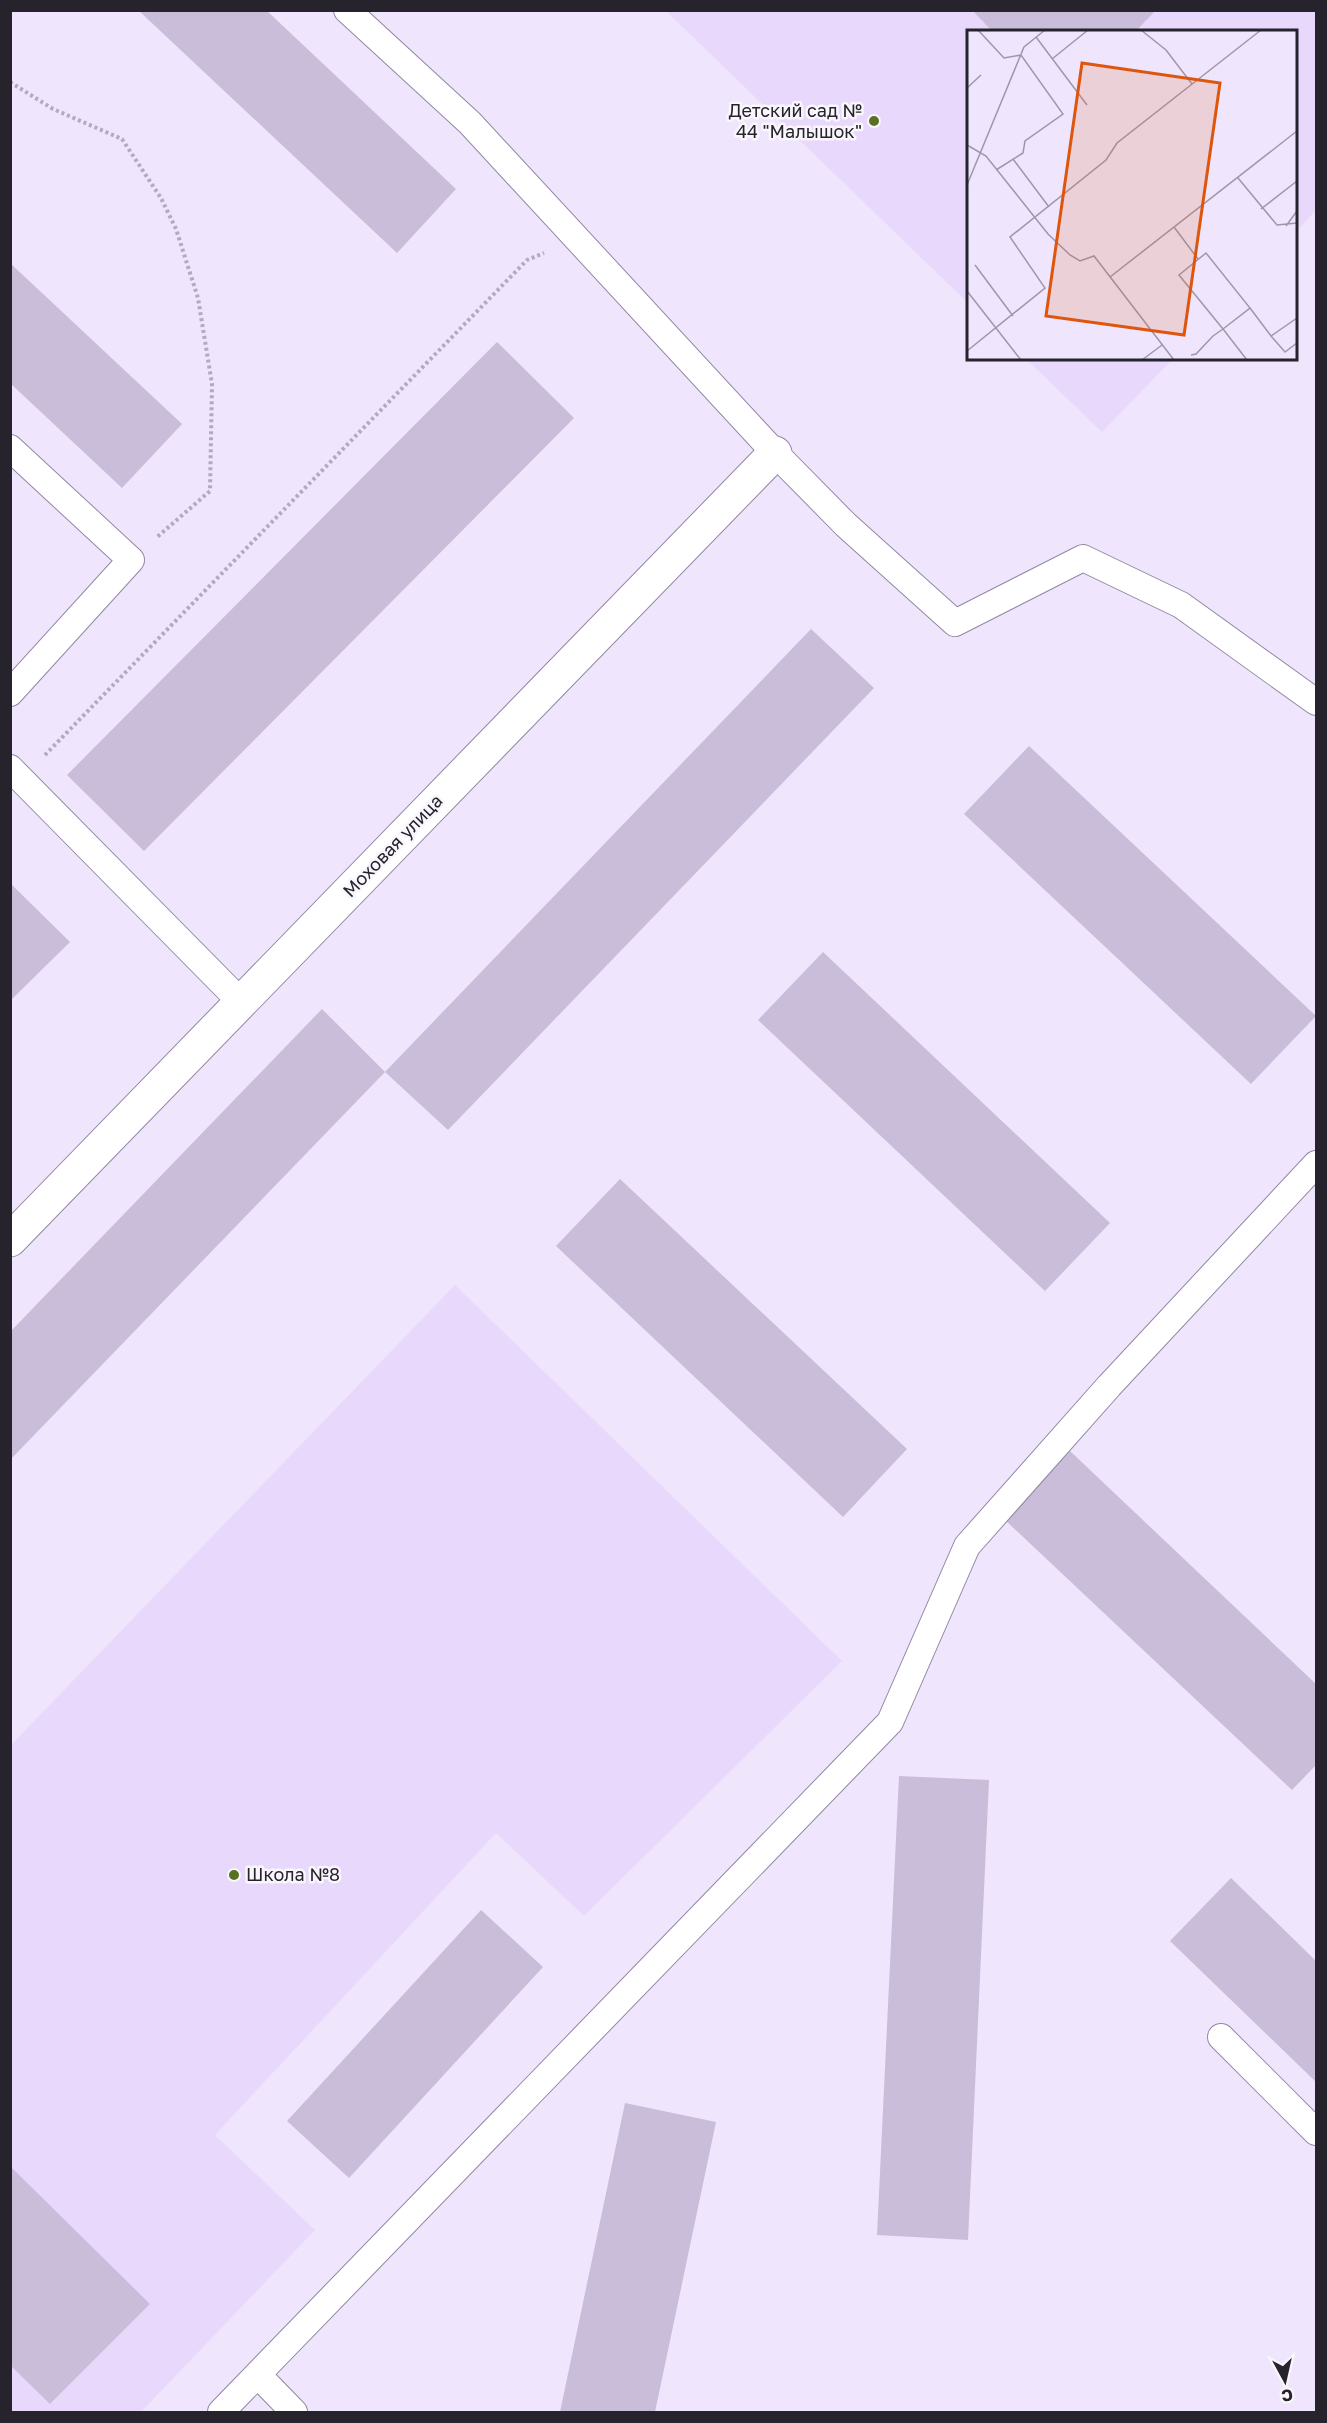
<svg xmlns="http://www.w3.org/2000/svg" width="1327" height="2423" viewBox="0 0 1327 2423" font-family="'Golos Text',sans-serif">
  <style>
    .built { fill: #e8d9fc }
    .building { fill: #c9bdd9 }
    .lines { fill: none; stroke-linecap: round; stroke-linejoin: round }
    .service-casing { stroke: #9388a2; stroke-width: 28 }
    .minor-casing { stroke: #9388a2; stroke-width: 35 }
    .path { stroke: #b3aabd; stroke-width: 4; stroke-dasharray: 3 3; stroke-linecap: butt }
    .service { stroke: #fff; stroke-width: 26 }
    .minor { stroke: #fff; stroke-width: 33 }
    .poi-dot { fill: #587021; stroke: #f9f6fc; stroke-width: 2 }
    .labels { text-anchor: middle; stroke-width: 5; stroke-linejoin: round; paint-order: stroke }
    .poi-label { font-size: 18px; fill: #27232d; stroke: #f9f6fc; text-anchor: end }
    .street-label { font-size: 18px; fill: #27232d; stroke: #f9f6fc }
    .inset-road { fill: none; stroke: #9f97a9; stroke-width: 1.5 }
    .view { fill: #de560e; fill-opacity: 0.15; stroke: #de560e; stroke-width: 3 }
    .inset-edge { fill: none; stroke: #27232d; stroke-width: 3 }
  </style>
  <rect width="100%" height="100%" fill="#efe5fc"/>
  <path class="built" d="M666 11H1316V210L1296 232V32H968V303Z
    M1026 359H1173L1102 432Z
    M455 1285 842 1661 584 1916 496 1833 215 2135 315 2230 141 2412H11L10 1746Z"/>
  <path class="building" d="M138 10H266L456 189 397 253Z
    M972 10H1156L1135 32H993Z
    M10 263 182 424 122 488 10 383Z
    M497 342 574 418 144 851 67 775Z
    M811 629 874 688 448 1130 385 1072Z
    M1029 746 1316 1016 1251 1084 964 814Z
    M10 883 70 942 10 1001Z
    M823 952 1110 1223 1045 1291 758 1020Z
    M322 1009 385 1072 10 1460V1332Z
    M620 1179 907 1449 843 1517 556 1246Z
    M1070 1451 1316 1684V1765L1292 1790 1005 1520Z
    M899 1776 989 1780 968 2240 877 2235Z
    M1231 1878 1316 1961V2082L1170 1941Z
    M481 1910 543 1967 349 2178 287 2121Z
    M625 2103 716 2122 655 2412H560Z
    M10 2166 150 2304 50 2404 10 2365Z"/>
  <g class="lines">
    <g class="service-casing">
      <path id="service" d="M347 10 470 123 775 453 846 525 955 623 1083 558 1181 605 1316 702
        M10 448 131 560 10 693
        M10 768 241 1002
        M1221 2037 1316 2132
        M258 2375 294 2412
        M221 2412 890 1722 967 1546 1109 1386 1316 1164"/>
    </g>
    <g class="minor-casing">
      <path id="minor" d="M10 1240 775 453"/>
    </g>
    <path class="path" d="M10 82 53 109 122 139 161 198 176 229 198 298 212 384 210 491 156 538
      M45 755 527 260 544 253"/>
    <use href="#service" class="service"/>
    <use href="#minor" class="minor"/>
  </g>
  <g class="poi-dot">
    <circle cx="874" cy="121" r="6"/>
    <circle cx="234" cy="1875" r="6"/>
  </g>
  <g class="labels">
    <g class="poi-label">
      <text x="862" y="117">Детский сад №<tspan x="862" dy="21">44 "Малышок"</tspan></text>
      <text x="246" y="1881" text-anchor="start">Школа №8</text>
    </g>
    <g class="street-label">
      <text transform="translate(393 846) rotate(-46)" y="6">Моховая улица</text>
    </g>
  </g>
  <g transform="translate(967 30)">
    <rect width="330" height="330" fill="#efe5fc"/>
    <path class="inset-road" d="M11 0 37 28 54 25 96 84 58 111 56 123 29 140M174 0 199 20 225 54M69 7 120 75M85 29 121 0M0 58 14 45M0 115 19 126 81 204 103 225 113 231 127 226 207 330M46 129 82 177M271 148 310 195 330 193M0 155 57 17 78 0M294 179 330 151M319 196 330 181M207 197 231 229M8 235 46 286M143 247 330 101M0 261 54 330M283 278 304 306 330 288M304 306 318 322 330 313M0 321 78 258 43 207 139 130 150 113 294 0M224 325 229 324 246 306 256 299 283 278 239 223 212 245 256 299 280 330M175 330 195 315"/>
    <path class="view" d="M115 33 253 53 217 305 79 286Z"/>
    <rect width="330" height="330" class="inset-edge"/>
  </g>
  <rect width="1327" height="2423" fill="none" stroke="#27232d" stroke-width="24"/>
  <g transform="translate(1285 2381) rotate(172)" stroke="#f9f6fc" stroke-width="4.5" paint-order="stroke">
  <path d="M0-4.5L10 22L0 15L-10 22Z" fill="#27232d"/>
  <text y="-9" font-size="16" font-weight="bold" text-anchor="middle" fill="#27232d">С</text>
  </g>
</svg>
